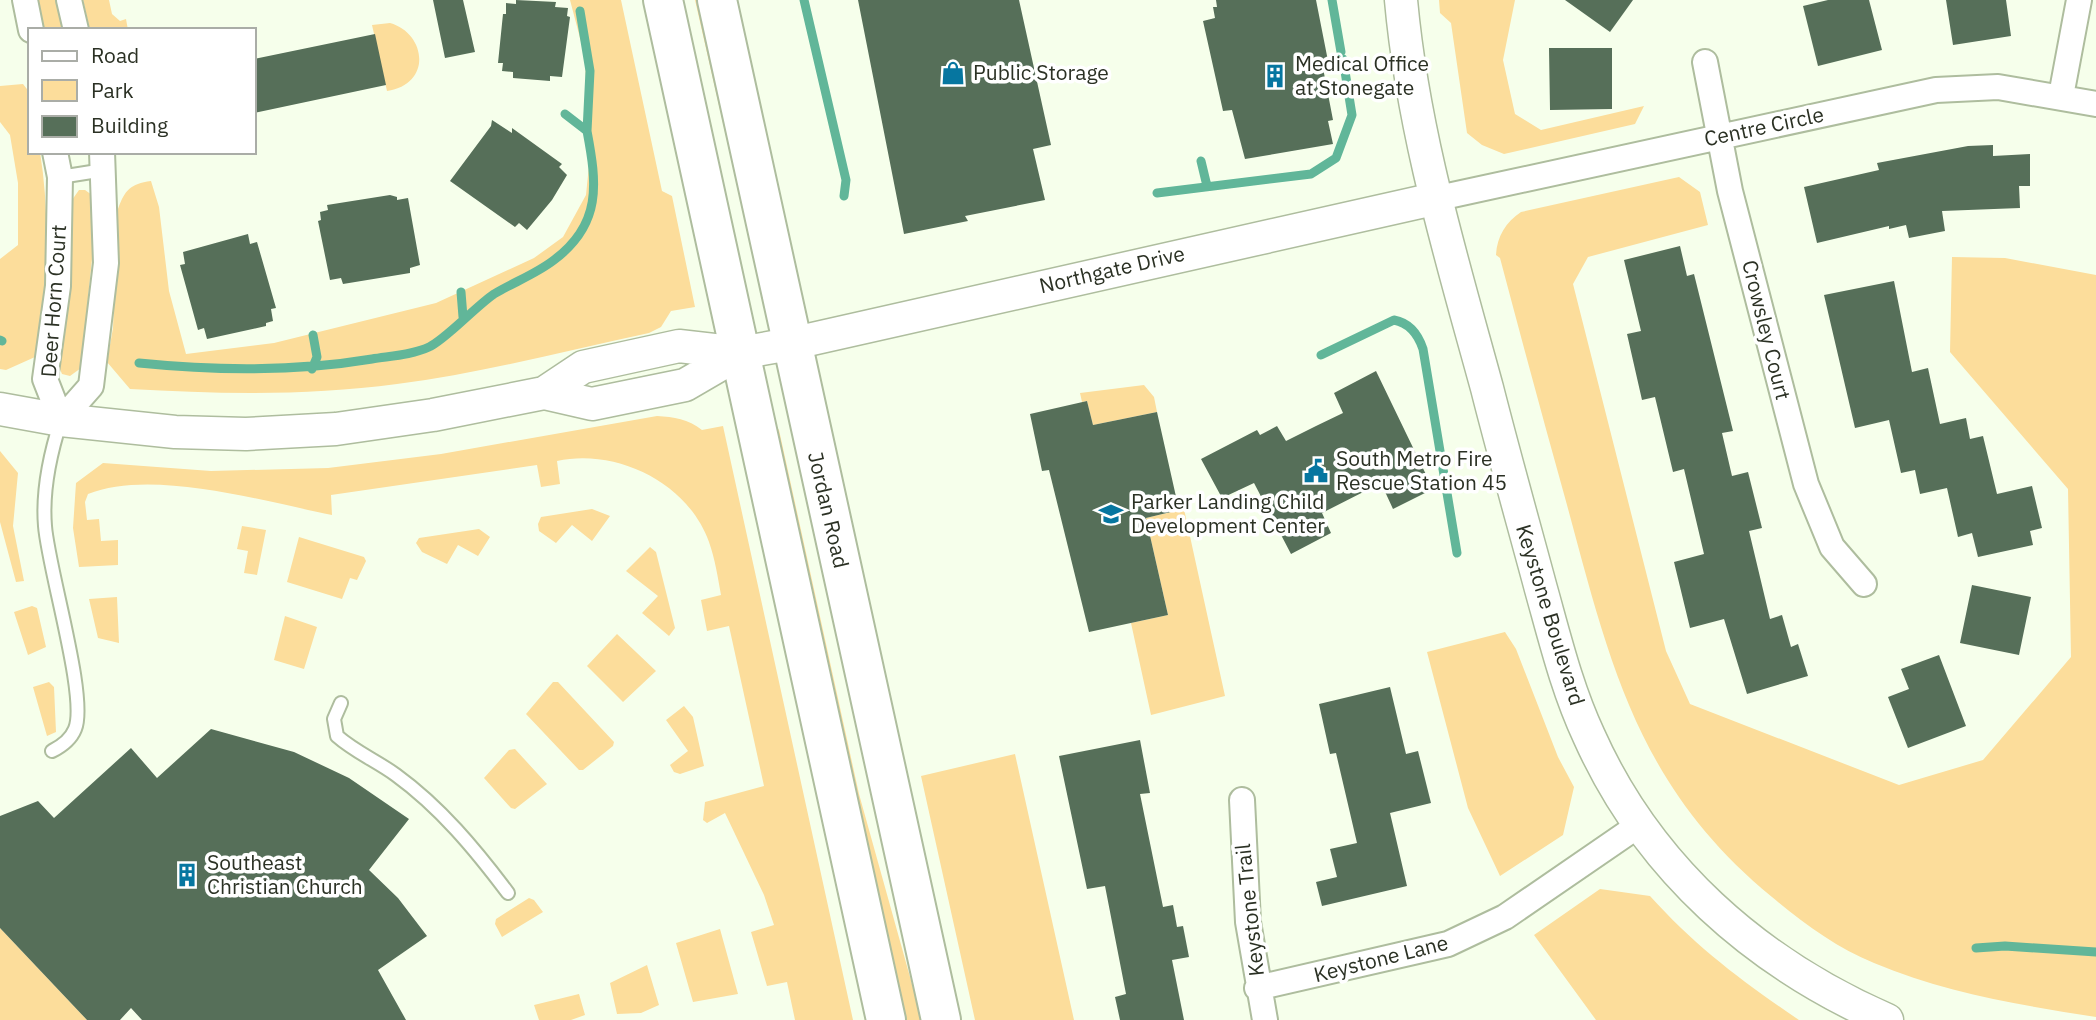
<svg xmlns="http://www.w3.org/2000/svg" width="2096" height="1020" viewBox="0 0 2096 1020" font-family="'IBM Plex Sans',sans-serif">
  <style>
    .green { fill: #fcdd9b }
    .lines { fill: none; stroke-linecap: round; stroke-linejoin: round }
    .stream { stroke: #61b699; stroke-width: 9 }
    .building { fill: #566f59 }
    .service-casing { stroke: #aebd9e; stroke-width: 16 }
    .minor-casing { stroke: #aebd9e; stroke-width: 28 }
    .tertiary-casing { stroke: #aebd9e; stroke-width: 35 }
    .primary-casing { stroke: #aebd9e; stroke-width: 42 }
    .service { stroke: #fff; stroke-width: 12 }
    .minor { stroke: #fff; stroke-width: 24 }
    .tertiary { stroke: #fff; stroke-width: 32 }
    .primary { stroke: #fff; stroke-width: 38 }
    .labels { text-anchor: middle; stroke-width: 7; stroke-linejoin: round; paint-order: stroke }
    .poi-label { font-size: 21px; fill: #2b3124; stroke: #fff; text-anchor: start }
    .street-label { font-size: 21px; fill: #2b3124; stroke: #fff }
  </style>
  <rect width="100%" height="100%" fill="#f6ffeb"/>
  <path class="green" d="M37 0H59L63 26 61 30H43Z
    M83 0H109L112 14 120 21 126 19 128 30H90Z
    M570 0H621L662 191 672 196 695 307 671 311 661 327 649 333C565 351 482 373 397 384 308 396 219 394 130 389L107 362 113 328 118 209C125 190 130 184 151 181L159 207 169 291 186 354 274 343 436 303 534 258 563 237 586 195 589 165 585 57Z
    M695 0H701L760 276 758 277Z
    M1439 0H1515L1503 60 1515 114 1541 130 1644 106 1635 124 1504 154 1482 145 1467 133 1451 23 1440 13Z
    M390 23C426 33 433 84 387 91L372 25Z
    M23 84 30 93V152H40C51 220 47 289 35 357L6 370 0 369V259L18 245V183L10 135 0 122V86Z
    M1679 177 1700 192 1708 225 1588 257 1573 284 1666 651 1690 704 1899 785 1983 760 2071 657 2068 489 1950 352 1952 257 2005 258 2096 275V1017C2019 1005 1946 993 1874 963 1837 948 1803 923 1772 897 1638 787 1610 664 1567 505 1544 423 1522 341 1500 258L1496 255C1497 236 1506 222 1521 212Z
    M79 190H85L92 195V259L81 368 70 376 62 374 57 362 70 280 72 200Z
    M1144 385 1154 397 1157 412 1093 425 1087 401 1082 402 1080 393Z
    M657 416C674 417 688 419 702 430L723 426 853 1020H795L787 982 767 986 751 932 774 925 764 895 725 813 707 823 703 820 705 802 764 786 729 626 707 631 701 600 721 595C718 578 715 559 709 542 688 483 617 448 557 461L560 484 541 487 537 465 331 495 332 515C266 502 152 468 88 494L85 502 87 520 99 519 101 541 118 540V565L79 567 73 528 76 483 103 463 211 471 328 468 441 454Z
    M774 424 779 430 859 794 922 1020H903Z
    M0 451 18 473 13 526 24 581 16 582 0 522Z
    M592 509 610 516 592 541 572 525 556 543 539 531 538 524 541 517Z
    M1184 509 1225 696 1151 715 1131 623 1168 615 1146 518Z
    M242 526 266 530 257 575 244 573 248 551 237 549Z
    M479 529 490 537 478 556 458 545 447 564 422 552 416 543 419 538Z
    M299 537 364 557 366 561 357 580 350 578 342 599 287 582Z
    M650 547 656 552 675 628 669 636 642 613 658 596 626 571Z
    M117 597 119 643 98 638 89 599Z
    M32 606 37 608 46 647 28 655 14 612Z
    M285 616 317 627 304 669 274 660Z
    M1505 632 1516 649 1558 757 1574 787 1563 835 1500 876 1468 808 1427 652Z
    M617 634 656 671 623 702 587 666Z
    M49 682 54 687 56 732 47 736 33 687Z
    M553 682H558L614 742 613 746 583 770H579L526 714Z
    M684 706 693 717 704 766 680 774 674 772 670 765 688 751 666 720Z
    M515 749 547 784 515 809 511 808 484 778 509 750Z
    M1015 754 1074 1020H975L921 776Z
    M1600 889 1650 896C1696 947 1743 982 1799 1020H1596L1534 935Z
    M529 898 534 900 543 912 502 937 495 924 496 919Z
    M0 928 87 1020H0Z
    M720 929 738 994 693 1002 676 943Z
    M647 965 659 1005 641 1013 617 1014 610 983Z
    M579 994 585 1015 571 1020H539L534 1005Z"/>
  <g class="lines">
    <path class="stream" d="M804 0 846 180 844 196
      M1332 0 1341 52
      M580 11 590 71 587 131
      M1201 161 1207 186
      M1157 193 1311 174 1336 158 1352 115 1343 59
      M461 292 463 317
      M0 340 2 341
      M1321 355 1394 320C1410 323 1418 334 1423 349L1457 553
      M139 363C218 371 294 372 372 359 390 356 412 355 429 347 445 340 475 307 494 294 514 282 536 274 554 260 602 224 597 184 587 131L565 114
      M312 369 317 357 313 335
      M1976 948 2005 946 2096 952"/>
  </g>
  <path class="building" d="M433 0H463L475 52 445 58Z
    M516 0 556 2 555 7 568 8 567 16 570 17 562 77 550 76V81L513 78V72L502 71 503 63H498L503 14H506V3L516 4Z
    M858 0H1019L1051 145 1033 149 1045 200 965 216 968 221 904 234Z
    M1216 0H1316L1329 66 1323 68 1333 120 1328 121 1333 144 1245 159 1232 110 1223 111 1203 21 1215 18 1213 7H1217Z
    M1565 0H1633L1610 32Z
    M1828 0H1869L1882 50 1818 66 1803 6Z
    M1946 0H2006L2011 36 1953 45Z
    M375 34 386 85 254 113V59Z
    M1549 48H1612V109L1550 110Z
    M492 120 512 133V128L562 164 559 167 567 175 552 200 527 230 519 223 515 227 450 181 491 126Z
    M1993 145V156L2030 154V186H2019L2020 208 1942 211 1945 231 1909 238 1906 225 1889 229V226L1817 243 1804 187 1879 170 1877 163 1968 146Z
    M390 195 397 197V200L408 198 420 265 410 268V273L343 284 341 278 330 280 318 221 321 220 320 212 328 210 327 205Z
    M248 234 250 244 257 242 276 308 271 309 273 321 266 323V326L207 339 204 328 198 330 180 265 185 264 183 252Z
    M1680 246 1687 276 1694 274 1733 431 1722 433 1732 476 1748 472 1762 528 1749 531 1770 619 1782 615 1791 647 1798 644 1808 676 1747 694 1724 619 1690 628 1674 562 1704 554 1684 469 1673 472 1655 397 1642 400 1627 334 1641 331 1624 260Z
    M1894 281 1912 372 1928 368 1940 424 1966 418 1970 439 1983 436 1997 494 2032 486 2042 528 2030 531 2033 545 1978 557 1972 533 1958 537 1947 488 1920 494 1915 470 1901 473 1889 420 1855 428 1824 295Z
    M1376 371 1433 489 1393 509 1381 483 1322 513 1331 533 1291 554 1254 483 1222 498 1201 459 1257 430 1260 435 1277 426 1286 441 1316 426 1343 413 1334 393Z
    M1087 401 1093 425 1157 412 1179 510 1146 518 1168 615 1089 632 1049 470 1042 471 1030 414Z
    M1972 585 2031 597 2019 655 1960 643Z
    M1939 655 1966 726 1908 748 1888 697 1909 689 1901 669Z
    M1390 687 1406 754 1418 751 1431 803 1390 813 1407 886 1322 906 1316 882 1337 877 1330 849 1357 843 1336 753 1330 754 1319 704Z
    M211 729 294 752 349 778 409 819 369 870 398 898 427 936 378 970 406 1020H142L131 1008 120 1020H87L0 928V816L38 801 54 818 131 748 157 778Z
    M1140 740 1150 793 1140 794 1163 907 1173 905 1177 927 1183 926 1189 957 1172 960 1184 1020H1120L1115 997 1126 994 1105 886 1087 889 1059 756Z"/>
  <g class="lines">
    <g class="service-casing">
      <path id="service" d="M60 177 104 170
        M341 703 334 719 337 736C355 752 377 761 396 775 440 807 475 849 508 893
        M52 751C62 746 71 739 75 729 88 698 48 568 45 526 42 490 50 454 61 420"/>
    </g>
    <g class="minor-casing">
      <path id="minor" d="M25 0 31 30
        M69 0 76 30
        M1705 62 1730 191 1806 484 1832 547 1864 584
        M2061 96 2079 0
        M55 152 60 177 58 286 45 379 61 420 91 386 106 263 102 152
        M1434 199 1936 90 1998 87 2096 104
        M1242 800 1248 922 1265 1020
        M1257 988 1448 944 1505 917 1639 825"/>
    </g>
    <g class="tertiary-casing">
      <path id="tertiary" d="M1401 0C1413 133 1452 260 1487 388 1504 455 1523 522 1541 589 1555 639 1567 689 1589 736 1648 868 1756 963 1887 1020
        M544 393 592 404 685 385 740 353
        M0 409 61 420 175 432 246 434 336 429 433 415 544 393 583 367 679 346 740 353 790 344 1434 199"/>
    </g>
    <g class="primary-casing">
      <path id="primary" d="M663 0 886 1020
        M717 0 941 1020"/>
    </g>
    <use href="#service" class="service"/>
    <use href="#minor" class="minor"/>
    <use href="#tertiary" class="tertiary"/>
    <use href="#primary" class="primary"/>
  </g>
  <defs>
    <g id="shop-bare" transform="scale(1.89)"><path d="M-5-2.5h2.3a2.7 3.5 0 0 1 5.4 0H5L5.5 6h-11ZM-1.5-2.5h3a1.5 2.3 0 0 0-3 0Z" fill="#0676a0" stroke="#fff" stroke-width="2.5" paint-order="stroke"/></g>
    <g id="building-bare" transform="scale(1.89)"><path d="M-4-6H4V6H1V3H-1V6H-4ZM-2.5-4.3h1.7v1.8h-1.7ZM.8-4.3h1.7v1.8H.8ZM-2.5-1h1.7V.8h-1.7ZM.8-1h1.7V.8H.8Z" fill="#0676a0" stroke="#fff" stroke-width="2.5" paint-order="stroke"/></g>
    <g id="civic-bare" transform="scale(1.89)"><path d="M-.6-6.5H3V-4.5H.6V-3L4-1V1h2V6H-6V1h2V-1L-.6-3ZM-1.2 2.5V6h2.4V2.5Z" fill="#0676a0" stroke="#fff" stroke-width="2.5" paint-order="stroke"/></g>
    <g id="school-bare" transform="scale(1.89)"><path d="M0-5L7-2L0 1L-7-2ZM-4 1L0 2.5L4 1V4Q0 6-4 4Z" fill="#0676a0" stroke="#fff" stroke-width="2.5" paint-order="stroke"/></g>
  </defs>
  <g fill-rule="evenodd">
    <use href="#shop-bare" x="953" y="73"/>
    <use href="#building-bare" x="1275" y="76"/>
    <use href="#civic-bare" x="1316" y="471"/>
    <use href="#school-bare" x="1111" y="514"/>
    <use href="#building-bare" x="187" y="875"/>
  </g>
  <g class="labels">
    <g class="poi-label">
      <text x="1295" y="71">Medical Office<tspan x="1295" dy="24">at Stonegate</tspan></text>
      <text x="973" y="80">Public Storage</text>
      <text x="1336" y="466">South Metro Fire<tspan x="1336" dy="24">Rescue Station 45</tspan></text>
      <text x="1131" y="509">Parker Landing Child<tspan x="1131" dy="24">Development Center</tspan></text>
      <text x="207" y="870">Southeast<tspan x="207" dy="24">Christian Church</tspan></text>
    </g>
    <g class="street-label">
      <text transform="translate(1764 127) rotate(-12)" y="7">Centre Circle</text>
      <text transform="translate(1112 270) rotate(-13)" y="7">Northgate Drive</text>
      <text transform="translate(54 301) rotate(-86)" y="7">Deer Horn Court</text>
      <text transform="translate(1766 330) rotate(76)" y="7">Crowsley Court</text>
      <text transform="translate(828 510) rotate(77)" y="7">Jordan Road</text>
      <text transform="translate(1550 615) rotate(73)" y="7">Keystone Boulevard</text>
      <text transform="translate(1250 910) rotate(-96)" y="7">Keystone Trail</text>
      <text transform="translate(1381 959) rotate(-14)" y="7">Keystone Lane</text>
    </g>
  </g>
  <rect x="28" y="28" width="228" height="126" fill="#ffffff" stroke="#aaada7" stroke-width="2"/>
  <rect x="42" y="51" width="35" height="10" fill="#ffffff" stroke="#aaada7" stroke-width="2"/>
  <text x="91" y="63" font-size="21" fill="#2b3124">Road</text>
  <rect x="42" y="80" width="35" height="21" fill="#fcdd9b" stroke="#aaada7" stroke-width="2"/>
  <text x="91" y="98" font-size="21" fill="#2b3124">Park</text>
  <rect x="42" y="116" width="35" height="21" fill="#566f59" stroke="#aaada7" stroke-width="2"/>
  <text x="91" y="133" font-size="21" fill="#2b3124">Building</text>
</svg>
